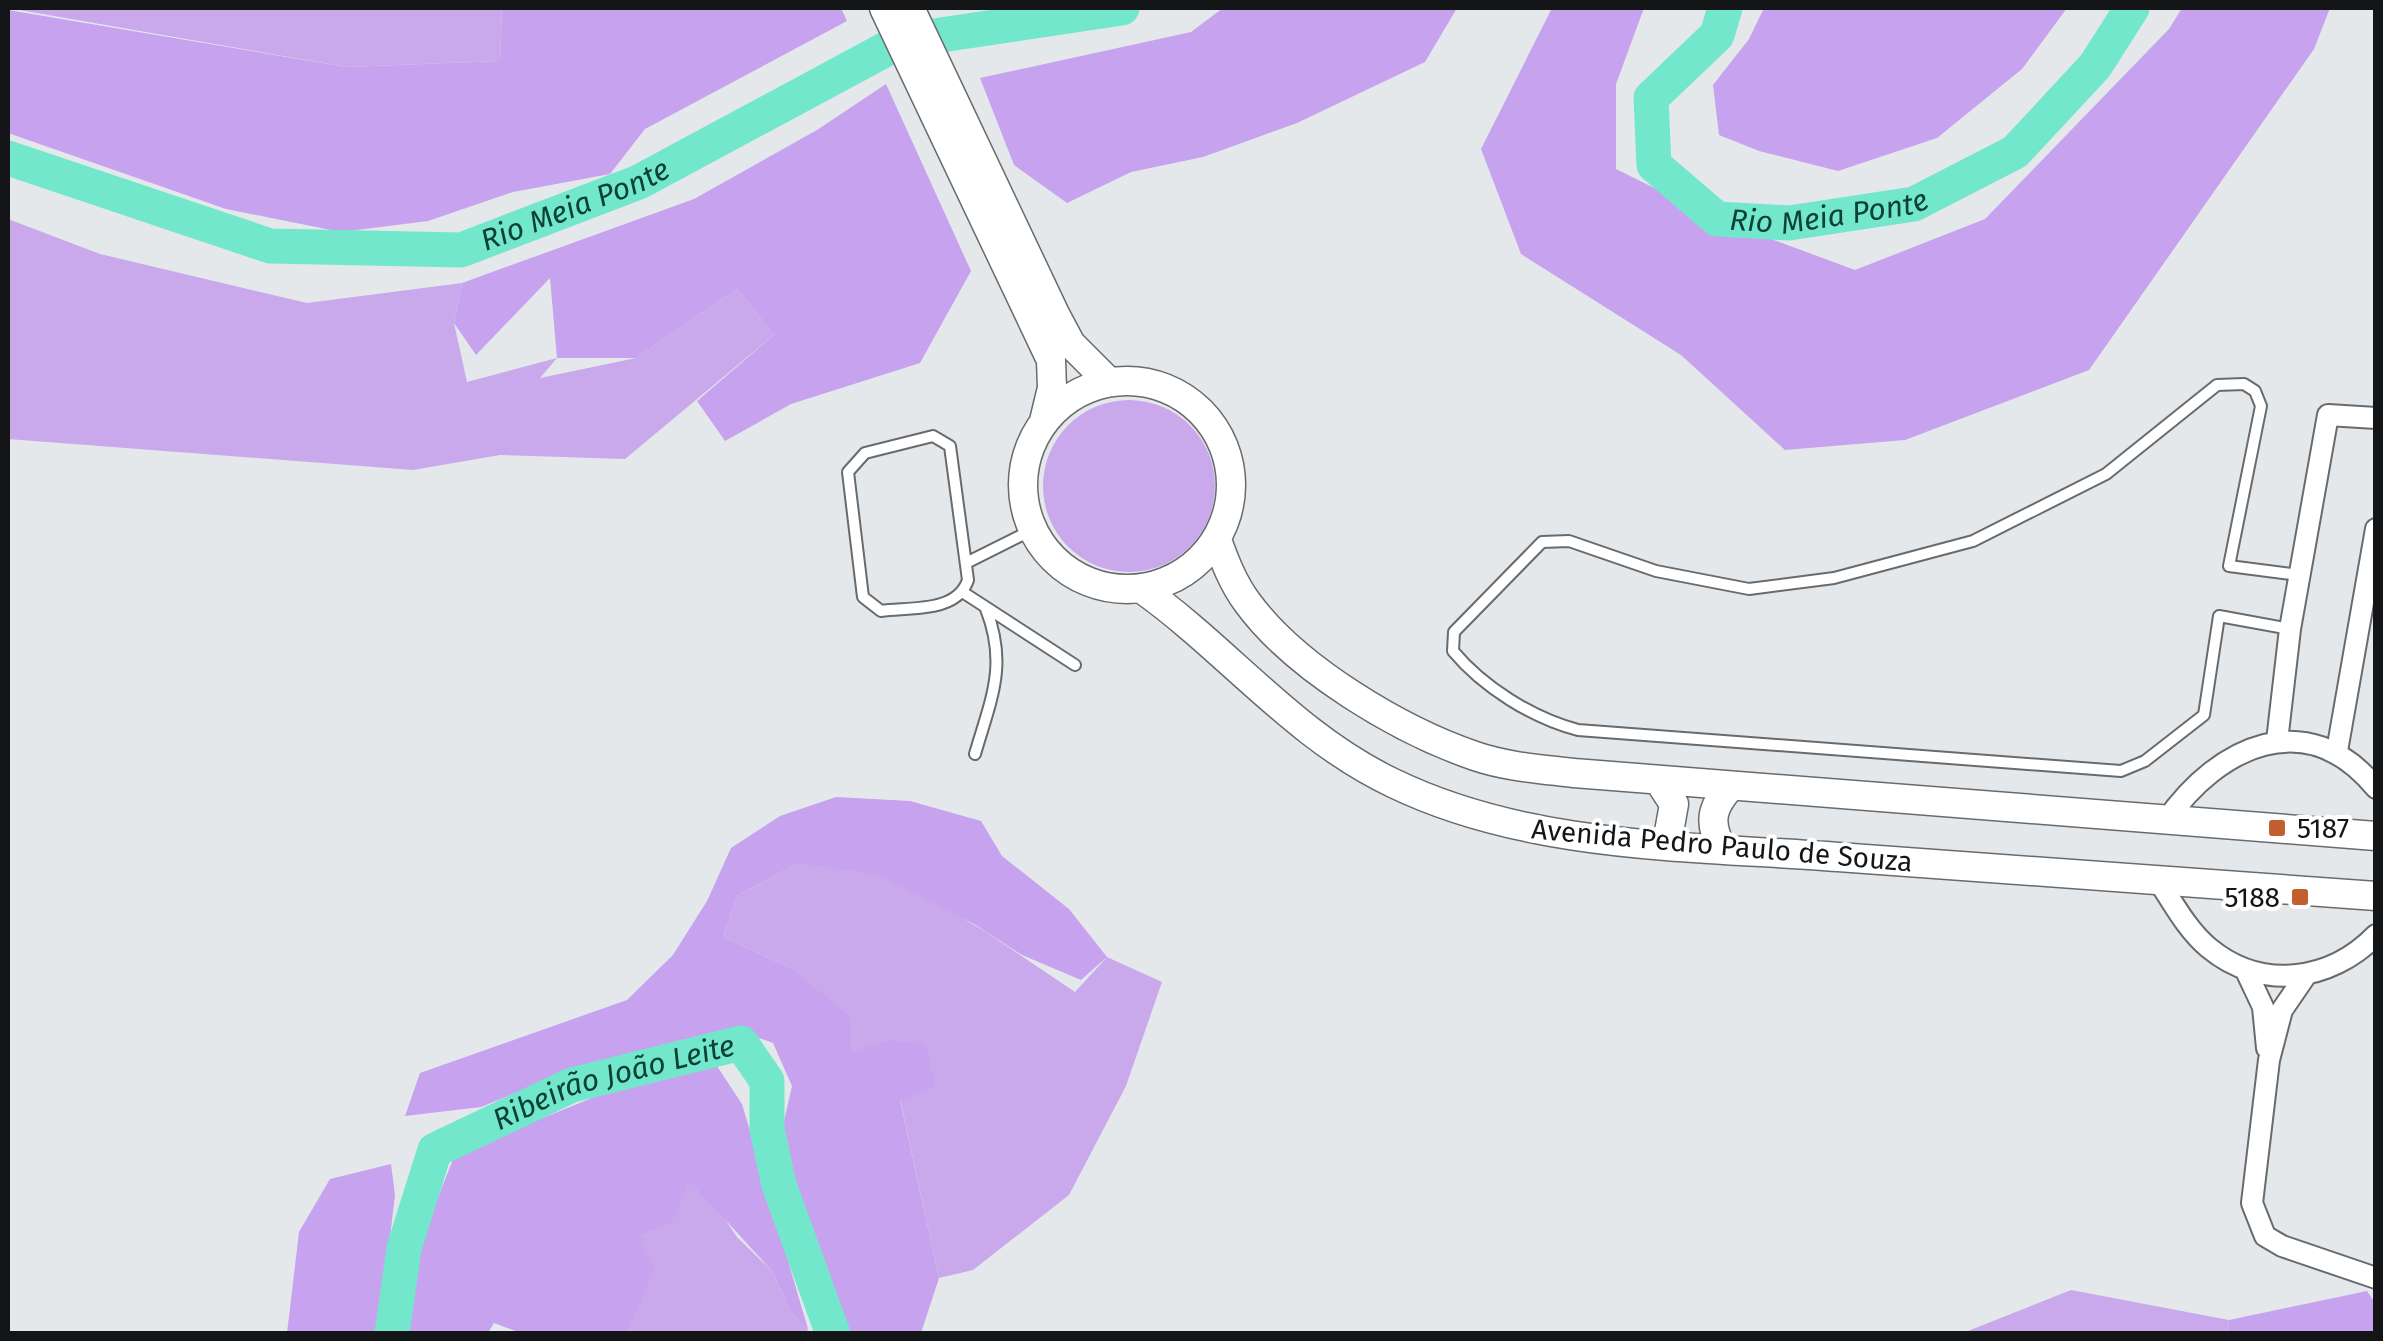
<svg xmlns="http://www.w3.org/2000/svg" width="2383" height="1341" viewBox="0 0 2383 1341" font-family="'Fira Sans',sans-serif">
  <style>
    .green { fill: #c9a9ec }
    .forest { fill: #c7a2ee }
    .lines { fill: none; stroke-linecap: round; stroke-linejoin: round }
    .river { stroke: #73e7cc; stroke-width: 35 }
    .service-casing { stroke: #686b6e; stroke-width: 14 }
    .minor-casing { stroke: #686b6e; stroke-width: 24 }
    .secondary-casing { stroke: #686b6e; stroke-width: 31 }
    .service { stroke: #fff; stroke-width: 10 }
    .minor { stroke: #fff; stroke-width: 20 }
    .secondary { stroke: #fff; stroke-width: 28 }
    .poi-dot { fill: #c35e2e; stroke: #fff; stroke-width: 4 }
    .labels { text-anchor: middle; stroke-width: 8; stroke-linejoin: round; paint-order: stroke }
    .poi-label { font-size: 28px; fill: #141516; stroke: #fff; text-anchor: start }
    .street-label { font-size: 28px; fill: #141516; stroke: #fff }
    .water-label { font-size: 30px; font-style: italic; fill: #0b4136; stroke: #fff }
  </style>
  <rect width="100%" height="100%" fill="#e4e8eb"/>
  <path class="green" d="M8 8H502L500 61 346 67Z
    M8 219 100 254 307 303 462 283 454 323 467 382 557 358 540 378 636 358 737 289 774 335 625 459 500 455 413 470 8 439Z
    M1043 486a86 86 0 1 1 172 0a86 86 0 1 1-172 0Z
    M798 863H870L986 932 1075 992 1107 957 1162 982 1126 1086 1069 1195 973 1270 939 1278 900 1099 851 1053 843 1012 795 970 723 937 737 896Z
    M690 1167 737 1237 772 1271 792 1314 808 1329 806 1334H627L639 1235Z
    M2071 1290 2229 1320 2228 1333H1963Z"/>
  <path class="forest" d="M502 8H841L847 21 645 129 610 174 513 192 428 221 341 232 226 209 8 133V10L346 67 500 61Z
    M1223 8H1457L1425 62 1297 123 1203 157 1131 172 1067 203 1014 165 980 78 1191 32Z
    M1552 8H1644L1616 84V169L1717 219 1855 270 1985 219 2169 29 2182 8H2330L2314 49 2089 370 1905 440 1785 450 1681 355 1521 254 1481 149Z
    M1764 8H2067L2022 69 1937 138 1838 171 1759 151 1719 135 1713 85 1749 39Z
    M886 84 971 271 920 363 791 404 725 441 697 401 774 335 737 289 636 358H557L550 278 476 355 454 323 462 283 694 199 817 130Z
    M836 797 910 801 981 821 1002 856 1069 909 1107 957 1081 980 1022 955 974 924 875 874 798 863 737 896 723 937 795 970 851 1018V1052L892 1040 926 1045 935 1086 900 1100 939 1278 921 1333H844L837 1301 793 1192 782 1130 792 1086 773 1043 740 1031 681 1040 540 1083 481 1107 405 1116 420 1073 627 1000 673 955 707 901 731 848 780 816Z
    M707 1051 742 1104 808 1329 792 1314 772 1271 690 1181 671 1223 639 1235 655 1268 627 1333H521L494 1323 488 1333H401L428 1223 455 1154Z
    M391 1164 395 1195 380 1321 374 1333H287L299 1232 330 1179Z
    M2367 1291 2375 1303V1333H2228L2229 1320Z"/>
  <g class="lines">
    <g class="river">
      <path id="s1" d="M1725 8 1717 35 1651 98 1654 165 1717 219 1789 223 1914 204 2015 152 2095 66 2132 8"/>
      <path id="s2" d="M8 158 270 246 461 250 639 182 901 41 1122 8"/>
      <path id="s3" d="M392 1334 404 1248 435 1150 572 1085 741 1043 767 1081V1129L779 1185 833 1334"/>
    </g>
    <g class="service-casing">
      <path id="service" d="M933 436 950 446 968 580C957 613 910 607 881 611L863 597 848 472 865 453Z
        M966 563 1032 530
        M964 593 1075 665
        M2290 629 2219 616 2204 715 2145 761 2121 771 1578 730C1532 718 1483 687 1453 651L1454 632 1542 542 1569 541 1656 571 1749 589 1834 578 1973 541 2106 474 2217 385 2244 384 2255 391 2261 406 2229 566 2299 575
        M975 754C991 699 1008 665 986 609"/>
    </g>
    <g class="minor-casing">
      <path id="minor" d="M2277 741 2290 629 2328 415 2376 418
        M2337 751 2376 529
        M2166 821C2218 746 2307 704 2376 788
        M2158 880C2173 903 2188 931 2209 948 2261 991 2330 982 2376 935
        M2246 971 2263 1007 2267 1048
        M2306 975 2282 1010 2269 1060 2252 1203 2265 1236 2282 1246 2376 1278"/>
    </g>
    <g class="secondary-casing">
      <path id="secondary" d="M884 8 1051 360 1052 388 1044 421
        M910 8 1055 314 1071 344 1109 382
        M1023 485a104 104 0 1 1 208 0a104 104 0 1 1-208 0Z
        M1217 540C1225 562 1233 583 1247 602 1295 668 1399 730 1475 756 1507 767 1541 769 1574 773L2376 836
        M1142 589C1229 651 1294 736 1393 783 1529 849 1690 846 1838 857 2017 870 2196 883 2376 896
        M1659 781 1674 804 1669 832 1661 843
        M1722 848C1708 823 1711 807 1731 786"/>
    </g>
    <use href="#service" class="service"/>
    <use href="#minor" class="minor"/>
    <use href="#secondary" class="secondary"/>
  </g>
  <g class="poi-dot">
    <rect x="2267" y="818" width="20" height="20" rx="5"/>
    <rect x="2290" y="887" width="20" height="20" rx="5"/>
  </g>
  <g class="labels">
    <g class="poi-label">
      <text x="2297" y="838">5187</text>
      <text x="2280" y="907" text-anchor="end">5188</text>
    </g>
    <g class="street-label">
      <text transform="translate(1722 845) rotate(5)" y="10">Avenida Pedro Paulo de Souza</text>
    </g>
    <g class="water-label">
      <text dy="10" stroke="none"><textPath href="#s2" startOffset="590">Rio Meia Ponte</textPath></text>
      <text dy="10" stroke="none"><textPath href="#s1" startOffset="382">Rio Meia Ponte</textPath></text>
      <text dy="10" stroke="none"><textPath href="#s3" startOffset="382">Ribeirão João Leite</textPath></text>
    </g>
  </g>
  <rect width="2383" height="1341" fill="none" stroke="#141516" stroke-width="20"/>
</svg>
